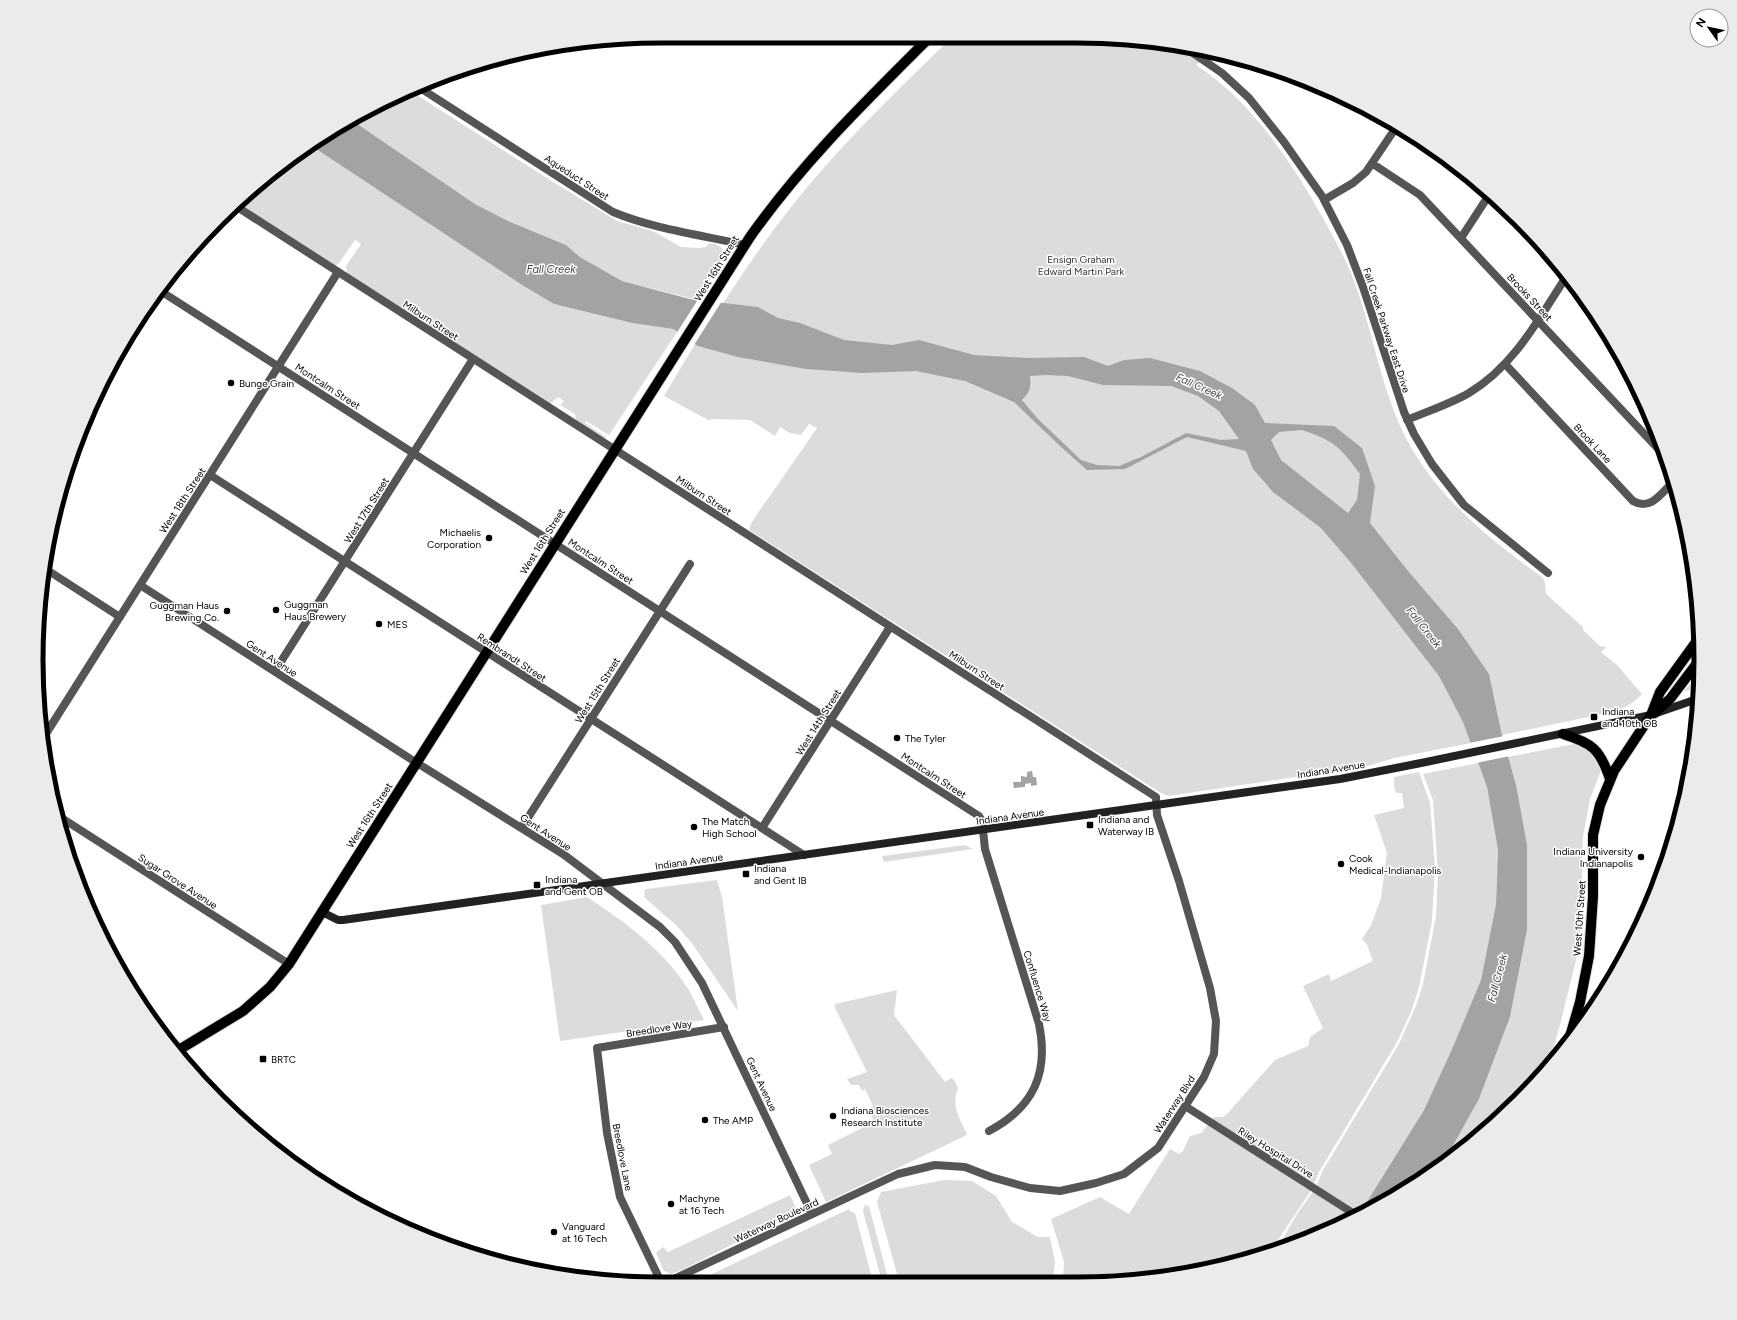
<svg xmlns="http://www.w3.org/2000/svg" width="1737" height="1320" viewBox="0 0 1737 1320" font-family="Figtree,sans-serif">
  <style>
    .green { fill: #dcdcdc }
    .water { fill: #a3a3a3; fill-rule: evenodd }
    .pier { fill: #fff }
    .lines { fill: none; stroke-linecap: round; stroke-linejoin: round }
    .primary-casing { stroke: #dbdbdb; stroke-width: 12 }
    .minor { stroke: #555; stroke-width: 8 }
    .secondary { stroke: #222; stroke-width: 8 }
    .primary { stroke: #000; stroke-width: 10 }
    .poi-dot { fill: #000; stroke: #fff; stroke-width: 1.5 }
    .labels { text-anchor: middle; stroke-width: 3; stroke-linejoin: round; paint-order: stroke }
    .street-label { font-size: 10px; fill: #000; stroke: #fff }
    .park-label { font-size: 10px; fill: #333; stroke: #fff }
    .poi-label { font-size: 10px; fill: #000; stroke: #fff; text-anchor: start }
    .water-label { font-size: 11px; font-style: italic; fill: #444; stroke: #fff }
    .rim { fill: none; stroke: #000; stroke-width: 5 }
  </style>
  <rect width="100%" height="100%" fill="#fff"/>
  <path class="green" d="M1118 37 1213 53 1196 65C1251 100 1293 164 1324 220 1336 242 1348 263 1356 286 1374 337 1382 392 1407 440 1438 498 1489 539 1542 577L1545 582 1546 594 1583 627V630L1600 646 1606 647 1601 652 1617 665 1642 694C1633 705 1620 710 1607 713L1502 735 1501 731 1469 737 1471 743 1394 758 1368 766 1168 796 1161 793 749 530 751 523 817 428 809 424 801 435 790 433 780 427 775 436 750 420 711 419 710 421 664 396 695 344H697C733 287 770 230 815 178 857 129 904 84 950 39Z
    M409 90 550 180 617 221 653 231 681 247 698 248 706 247 709 243C718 244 725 247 724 257L698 300 622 281 580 257 566 245 508 221 475 204 350 119Z
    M310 145 522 285 554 304 632 323 673 329 677 332 609 435 586 421 585 423 606 437 605 438 576 421 575 414 560 405 564 401 558 397 550 404 347 276 346 266 361 244 355 240 339 263 335 266 236 203 280 165Z
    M1700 669 1698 687 1684 692Z
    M1574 744 1590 750 1601 766 1600 773 1590 799 1583 837 1581 919 1578 952 1562 1017 1555 1043 1545 1068 1518 1101 1443 1163 1479 1099 1510 1017 1527 930 1516 785 1508 757Z
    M1478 763 1487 787 1498 850 1496 904 1481 980 1452 1049 1424 1110 1360 1213 1316 1237 1276 1250 1299 1211 1315 1189 1322 1172 1399 1044 1416 1006 1423 984 1436 916 1438 874 1433 800 1423 774Z
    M1419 772 1430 803 1435 867 1432 921 1419 987 1411 1012 1397 1042 1319 1172 1312 1189 1270 1252 1238 1263 1158 1279 1063 1280 1064 1262 1051 1219 1100 1197 1129 1214 1170 1149 1179 1154 1183 1151 1190 1136 1201 1133 1214 1117H1223L1226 1115 1275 1060 1308 1046 1310 1037 1323 1028 1303 986 1329 974 1331 981 1373 961 1367 945 1362 939 1371 925 1381 898 1387 853 1374 815 1404 808 1402 793H1396L1394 786V777Z
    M965 845 973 849 884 862 882 856Z
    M717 880 722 897 738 1011 691 942 676 925 645 898 644 892 646 889Z
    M587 897C625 922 661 948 687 987 693 997 698 1009 704 1020L560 1041 541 905Z
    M897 990 894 1015 945 1082 951 1078 954 1080 958 1088C951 1107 959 1117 967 1134L965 1136 826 1202 809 1165 832 1154 828 1145 874 1122 868 1109 873 1106 865 1089 862 1091 859 1085H851L847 1079 867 1072 835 1008V1004Z
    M944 1180 972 1181 996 1196 1012 1222 1038 1237H1050L1055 1262 1053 1280 899 1281 877 1202 881 1192Z
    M790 1195 797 1211 682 1270 671 1274 664 1271 656 1253 663 1247 668 1252Z
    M864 1205 869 1206 889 1282H882L863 1211Z
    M849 1209 850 1211 855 1213 873 1282 691 1284Z"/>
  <path class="water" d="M350 119 475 204 508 221 566 245 580 257 622 281 690 299 758 307 778 318 800 323 844 340 892 345 919 340 974 355 1029 358 1084 357 1108 366 1124 360 1150 358 1200 371 1232 388 1255 405 1265 423 1334 426 1362 448 1375 486 1370 523 1408 571 1458 629 1489 674 1501 731 1516 785 1527 845V930L1510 1017 1479 1099 1446 1158 1443 1163 1424 1179 1360 1213 1424 1110 1452 1049 1481 980 1496 904 1498 850 1487 787 1463 722 1439 676 1352 564 1321 528 1273 492 1253 469 1246 451 1187 437 1125 469 1087 470 1061 447 1014 402 965 381 916 371 862 373 806 369 738 357 698 346 673 329 632 323 554 304 522 285 310 145ZM1046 375 1068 376 1103 385 1171 386 1198 396 1219 411 1239 439 1221 440 1186 433 1141 457 1119 466 1097 465 1081 460 1037 418 1022 400C1030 392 1031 387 1030 376ZM1302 430C1335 441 1340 447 1360 474L1357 500 1348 513 1281 460 1271 440 1279 432Z
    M1032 771 1033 777H1036L1037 785 1031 786V783L1025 784V787L1014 788 1013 782H1021V776L1027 777V772Z"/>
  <path class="pier" d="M699 298 722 301 694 345 676 334Z
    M1504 736 1510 756 1476 763 1469 743Z"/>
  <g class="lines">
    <g class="primary-casing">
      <path id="primary" d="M1653 714 1670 699 1701 658
        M1563 734C1592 743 1600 749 1610 779
        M1569 1040 1580 1002 1589 956 1593 896V835L1600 805 1614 771 1651 715 1660 692 1699 638
        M177 1051 243 1011 270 987 289 964 750 237C803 162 864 103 928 39"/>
    </g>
    <path class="minor" d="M1187 49 1222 73 1249 98 1284 142 1322 196 1347 245 1363 287 1404 412 1414 434 1432 464 1464 505 1548 573
      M417 86 613 212C654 229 701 235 745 245
      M1373 164 1420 195 1664 455
      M1324 200 1353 183 1366 172 1397 126
      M234 205 1156 797 1157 815 1179 881 1210 988 1216 1021 1214 1054 1204 1077 1158 1148 1124 1174 1096 1183 1060 1191 1030 1188 991 1177 965 1167 935 1165 898 1174 663 1284
      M1461 238 1489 195
      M159 290 979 816 982 821 985 849 1039 1024C1049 1073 1034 1107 989 1131
      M1505 364 1633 501C1650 511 1661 494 1672 483
      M1407 420C1428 411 1450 404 1469 393 1514 366 1538 320 1566 277
      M210 475 804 855
      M44 568 120 617
      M140 585 417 763 563 854 660 927 675 942 702 983 812 1214
      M275 671 473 359
      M42 740 338 272
      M57 815 289 964
      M522 827 690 564
      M762 828 890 627
      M1185 1106 1356 1215
      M662 1284 620 1197 607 1133 597 1048 724 1027"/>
    <path class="secondary" d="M322 912 338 920H343L1340 779 1426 762 1651 715 1697 699"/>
    <use href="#primary" class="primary"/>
  </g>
  <g class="poi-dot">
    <circle cx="231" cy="383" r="4"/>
    <circle cx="489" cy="538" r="4"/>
    <circle cx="276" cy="610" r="4"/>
    <circle cx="227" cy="611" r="4"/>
    <circle cx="379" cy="624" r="4"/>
    <rect x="1590" y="713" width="8" height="8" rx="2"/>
    <circle cx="897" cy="738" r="4"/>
    <rect x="1086" y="821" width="8" height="8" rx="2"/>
    <circle cx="694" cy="827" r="4"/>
    <circle cx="1641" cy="857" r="4"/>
    <circle cx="1341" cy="864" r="4"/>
    <rect x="742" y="870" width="8" height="8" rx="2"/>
    <rect x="533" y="881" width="8" height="8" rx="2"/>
    <rect x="259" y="1055" width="8" height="8" rx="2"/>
    <circle cx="833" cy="1116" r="4"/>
    <circle cx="705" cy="1120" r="4"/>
    <circle cx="671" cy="1204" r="4"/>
    <circle cx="554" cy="1232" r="4"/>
  </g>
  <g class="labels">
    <g class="street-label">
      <text transform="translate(577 177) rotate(33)" y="4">Aqueduct Street</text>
      <text transform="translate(716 268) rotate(-58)" y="4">West 16th Street</text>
      <text transform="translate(1530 297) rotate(47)" y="4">Brooks Street</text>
      <text transform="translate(431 320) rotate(33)" y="4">Milburn Street</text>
      <text transform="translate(1387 330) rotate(72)" y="4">Fall Creek Parkway East Drive</text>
      <text transform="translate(328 386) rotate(33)" y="4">Montcalm Street</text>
      <text transform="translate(1593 443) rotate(47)" y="4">Brook Lane</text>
      <text transform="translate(704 495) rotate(33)" y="4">Milburn Street</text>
      <text transform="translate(182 500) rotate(-57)" y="4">West 18th Street</text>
      <text transform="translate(366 510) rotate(-58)" y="4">West 17th Street</text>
      <text transform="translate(542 541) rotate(-58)" y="4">West 16th Street</text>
      <text transform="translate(601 561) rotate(33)" y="4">Montcalm Street</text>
      <text transform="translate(512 657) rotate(33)" y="4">Rembrandt Street</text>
      <text transform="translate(272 658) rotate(33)" y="4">Gent Avenue</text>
      <text transform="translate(977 670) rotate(33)" y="4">Milburn Street</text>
      <text transform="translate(597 690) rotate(-58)" y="4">West 15th Street</text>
      <text transform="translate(818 722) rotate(-58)" y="4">West 14th Street</text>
      <text transform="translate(1331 769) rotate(-9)" y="4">Indiana Avenue</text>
      <text transform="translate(934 775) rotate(33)" y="4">Montcalm Street</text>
      <text transform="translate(369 815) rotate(-57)" y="4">West 16th Street</text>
      <text transform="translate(1010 816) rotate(-8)" y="4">Indiana Avenue</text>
      <text transform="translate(546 832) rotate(33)" y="4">Gent Avenue</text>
      <text transform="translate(689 861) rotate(-8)" y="4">Indiana Avenue</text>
      <text transform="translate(178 881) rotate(33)" y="4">Sugar Grove Avenue</text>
      <text transform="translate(1579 918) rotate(-86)" y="4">West 10th Street</text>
      <text transform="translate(1038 986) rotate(73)" y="4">Confluence Way</text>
      <text transform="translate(659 1028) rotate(-9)" y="4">Breedlove Way</text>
      <text transform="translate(762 1084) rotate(65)" y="4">Gent Avenue</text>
      <text transform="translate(1174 1104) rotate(-57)" y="4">Waterway Blvd</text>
      <text transform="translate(1276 1152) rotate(32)" y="4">Riley Hospital Drive</text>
      <text transform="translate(623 1157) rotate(79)" y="4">Breedlove Lane</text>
      <text transform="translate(776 1220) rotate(-25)" y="4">Waterway Boulevard</text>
    </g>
    <g class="park-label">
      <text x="1081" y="263">Ensign Graham<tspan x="1081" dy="12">Edward Martin Park</tspan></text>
    </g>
    <g class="poi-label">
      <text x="239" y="387">Bunge Grain</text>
      <text x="481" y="536" text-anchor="end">Michaelis<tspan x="481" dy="12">Corporation</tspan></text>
      <text x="284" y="608">Guggman<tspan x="284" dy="12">Haus Brewery</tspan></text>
      <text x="219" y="609" text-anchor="end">Guggman Haus<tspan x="219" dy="12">Brewing Co.</tspan></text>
      <text x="387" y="628">MES</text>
      <text x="1602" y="715">Indiana<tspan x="1602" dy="12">and 10th OB</tspan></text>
      <text x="905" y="742">The Tyler</text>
      <text x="1098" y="823">Indiana and<tspan x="1098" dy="12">Waterway IB</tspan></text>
      <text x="702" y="825">The Match<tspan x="702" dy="12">High School</tspan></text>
      <text x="1633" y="855" text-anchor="end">Indiana University<tspan x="1633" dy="12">Indianapolis</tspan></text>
      <text x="1349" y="862">Cook<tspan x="1349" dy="12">Medical-Indianapolis</tspan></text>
      <text x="754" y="872">Indiana<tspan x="754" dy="12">and Gent IB</tspan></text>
      <text x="545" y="883">Indiana<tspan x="545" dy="12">and Gent OB</tspan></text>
      <text x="271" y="1063">BRTC</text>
      <text x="841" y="1114">Indiana Biosciences<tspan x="841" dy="12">Research Institute</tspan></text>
      <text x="713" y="1124">The AMP</text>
      <text x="679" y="1202">Machyne<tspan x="679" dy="12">at 16 Tech</tspan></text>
      <text x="562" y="1230">Vanguard<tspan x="562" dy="12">at 16 Tech</tspan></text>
    </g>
    <g class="water-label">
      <text x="551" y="273">Fall Creek</text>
      <text transform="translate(1199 386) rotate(24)" y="4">Fall Creek</text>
      <text transform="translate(1424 627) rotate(52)" y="4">Fall Creek</text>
      <text transform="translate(1497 978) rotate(-75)" y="4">Fall Creek</text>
    </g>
  </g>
  <path d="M0 0H1737V1320H0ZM660 43H1077A617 617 0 0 1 1694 660V660A617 617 0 0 1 1077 1277H660A617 617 0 0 1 43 660V660A617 617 0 0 1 660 43Z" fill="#ebebeb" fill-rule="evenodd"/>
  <path class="rim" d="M660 43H1077A617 617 0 0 1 1694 660V660A617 617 0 0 1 1077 1277H660A617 617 0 0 1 43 660V660A617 617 0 0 1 660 43Z"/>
  <g transform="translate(1709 28) rotate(303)"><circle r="19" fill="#ffffff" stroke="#999999"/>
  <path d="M0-3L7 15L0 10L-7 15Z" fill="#000000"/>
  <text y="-6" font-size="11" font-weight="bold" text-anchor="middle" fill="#000000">N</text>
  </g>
</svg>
